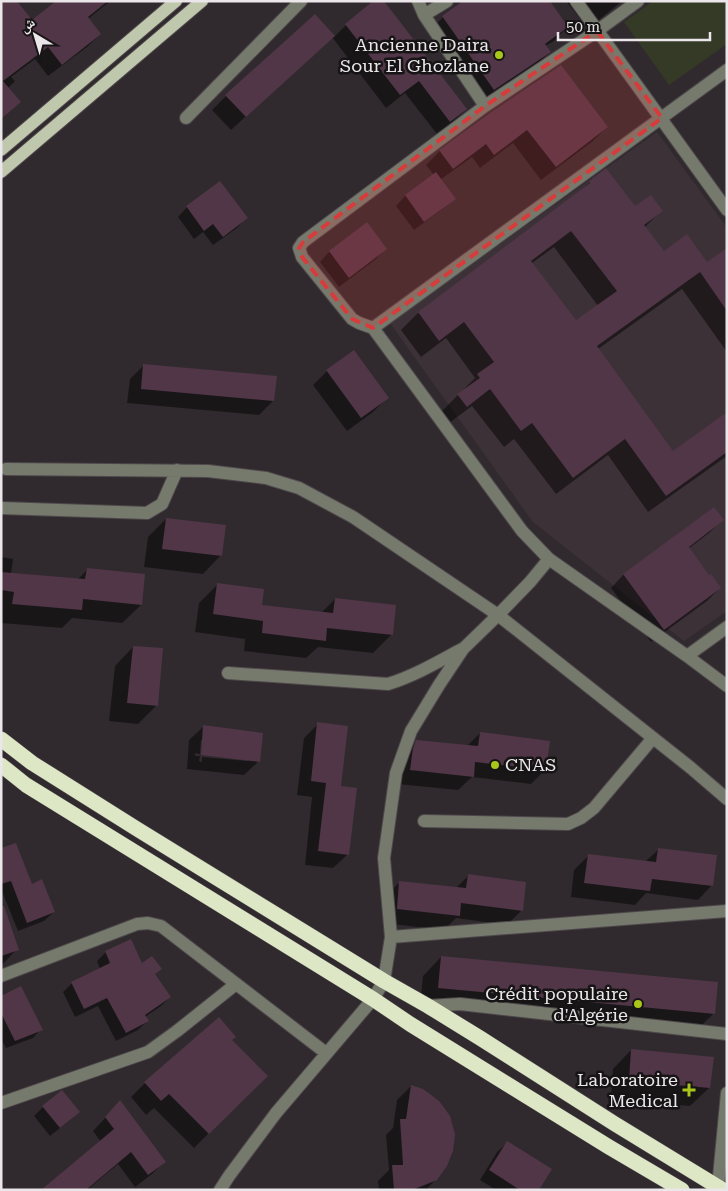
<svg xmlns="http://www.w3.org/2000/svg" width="728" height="1191" viewBox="0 0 728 1191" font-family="'Roboto Serif','Noto Naskh Arabic',serif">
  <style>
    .built { fill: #3d3138 }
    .green { fill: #343a25 }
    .shadow { fill: #0007; fill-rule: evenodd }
    .building { fill: #503647; fill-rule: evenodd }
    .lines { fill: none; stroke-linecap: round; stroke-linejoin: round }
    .minor-casing { stroke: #4e484c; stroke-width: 14 }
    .major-casing { stroke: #4e484c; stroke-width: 14 }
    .highway-casing { stroke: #4e484c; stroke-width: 16 }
    .minor { stroke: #767a6c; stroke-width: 12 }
    .major { stroke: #bfc7ac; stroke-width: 12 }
    .highway { stroke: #dde6c5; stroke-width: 15 }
    .marked { fill: #d83b3b; fill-opacity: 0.2; stroke: #d83b3b; stroke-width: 4; stroke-dasharray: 10 6; stroke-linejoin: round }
    .poi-dot { fill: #a9c71b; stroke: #161415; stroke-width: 2 }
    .labels { text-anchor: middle; stroke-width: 5; stroke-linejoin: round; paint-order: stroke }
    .poi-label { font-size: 18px; fill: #ebe6e9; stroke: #161415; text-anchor: end }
  </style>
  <rect width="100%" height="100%" fill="#302a2e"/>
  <path class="built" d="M657 132 727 228V611L684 641 533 522 390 323Z"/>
  <path class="green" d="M653 1H727V44L669 85 624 22Z"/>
  <path class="shadow" d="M1 1 32 22 58 1H110L88 19 100 34 87 47 48 76 35 59 11 77 15 81 8 88 19 102 1 119Z
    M566 1H622L588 29Z
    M315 16 334 37 346 25 466 109 453 122 437 134 405 93 386 108 332 37 231 130 212 110 226 96Z
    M443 17 567 27 554 41 545 46 550 52 536 65 480 102 430 30Z
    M490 114 607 127 593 141 541 180 513 143 480 168 472 157 440 180 454 199 444 208 414 230 396 206 405 196 434 175 426 165 440 151Z
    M590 182 635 208 661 211 645 227 663 253 707 264 727 255V352L682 289 598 349 673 453 727 414V456L648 512 608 455 556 494 514 439 504 447 472 406 449 423 441 412 475 378 446 338 421 357 401 330 418 313 581 191ZM554 247 598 306 576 322 532 263Z
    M187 207 246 218 237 228 213 245 203 232 194 239 178 217Z
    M366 224 385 249 376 259 339 287 320 262 329 252Z
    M144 365 273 401 259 415 127 403 130 379Z
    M327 371 387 398 373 412 347 431 313 385Z
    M714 508 722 520 709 533 688 549 709 577 720 588 707 601 651 642 611 588 623 575Z
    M166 519 221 555 203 574 144 567 148 537Z
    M1 557 13 559 11 574 77 580 87 570 141 605 122 623 72 618 62 628 1 623Z
    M218 584 261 606 321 613 335 599 392 634 373 653 318 647 306 658 244 651 245 639 195 632 199 603Z
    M133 647 157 705 138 724 109 721 115 666Z
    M318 724 340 787 348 854 333 868 305 865 312 797 297 795 304 738Z
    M204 726 259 761 244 775 187 769 189 740ZM201 740H203L248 759V761L202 757V762L199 761 200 756H195V753L200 754Z
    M480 733 545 770 531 784 472 777 458 790 397 784 403 756 417 741 467 746Z
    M1 850 54 912 44 921 18 931 1 889Z
    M658 850 712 885 698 900 646 893 635 905 571 897 574 870 589 855 645 862Z
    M468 876 521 911 507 925 456 918 444 930 383 923 385 896 400 882 456 888Z
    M1 926 17 949 1 966Z
    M106 952 141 965 160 969 154 975 170 997 161 1006 145 1017 147 1021 138 1030 116 1041 98 1006 75 1017 63 992 72 983 100 969 97 961Z
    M441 957 714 1013 695 1032 420 1006 423 976Z
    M1 998 41 1029 33 1038 6 1048 1 1039Z
    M231 1040 266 1076 194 1148 154 1108 146 1115 131 1097 145 1083Z
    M631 1050 709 1088 690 1106 611 1099 613 1069Z
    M411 1086 436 1179 426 1190H379L378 1181 389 1170 386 1135 393 1128 397 1100Z
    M120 1102 164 1162 152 1174 135 1187 118 1164 87 1190H44L101 1142 93 1131Z
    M43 1107 78 1112 69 1121 50 1136 34 1116Z
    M507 1143 538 1190H496L480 1180 497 1152Z"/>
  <path class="building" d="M1 1H17L32 20 56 1H108L88 17 101 34 62 65 48 47 3 81 21 102 1 119Z
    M373 1H384L467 109 450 122 419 81 400 95 345 24Z
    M463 1H550L568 27 545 44 551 52 494 90 442 16Z
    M315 14 335 36 246 117 225 95Z
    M561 65 608 127 556 167 527 130 494 155 486 144 453 169 439 150 490 113Z
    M606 168 635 206 651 195 663 211 644 225 664 251 687 234 707 262 727 248V311L700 272 597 346 673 451 727 412V452L666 496 625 439 573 478 532 423 521 431 490 389 467 407 457 394 480 378 477 374 494 362 464 322 439 341 418 312 590 183 589 181ZM571 231 617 291 576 320 531 261Z
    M436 172 456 199 424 222 405 195Z
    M220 181 248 218 223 237 213 224 204 231 186 206Z
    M367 222 387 249 349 278 329 251Z
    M354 350 389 398 361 418 326 370Z
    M143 364 277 376 274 401 141 389Z
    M714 507 724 520 689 547 709 575 711 574 721 588 664 630 623 574Z
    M166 518 226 525 222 556 162 549Z
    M87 568 145 574 142 605 83 599 82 610 12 604 14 592 1 590V572L85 579Z
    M217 583 264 589 262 605 333 613 335 598 396 605 393 635 327 628 326 641 262 633 263 621 213 614Z
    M133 646 163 648 158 706 127 703Z
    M317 722 348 726 341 786 357 788 349 855 318 851 326 783 311 781Z
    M203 725 263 733 260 762 201 755Z
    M480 732 550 741 546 770 475 762 474 777 410 770 413 748 416 740 478 746Z
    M16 843 32 884 42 879 55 912 27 923 11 881 1 884V848Z
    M658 848 717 855 713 886 652 879 650 891 584 883 588 854 656 862Z
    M468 874 526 882 523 911 461 903 460 916 397 909 399 881 466 888Z
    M1 906H4L19 950 1 956Z
    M131 939 142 963 152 956 162 969 155 974 171 997 145 1015 149 1021 126 1033 107 998 84 1009 71 982 110 963 105 951Z
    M441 956 718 982 715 1014 438 988Z
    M21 986 43 1030 15 1041 1 1013V996Z
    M219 1017 236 1037 232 1040 268 1076 209 1134 169 1094 161 1101 144 1082Z
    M631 1049 714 1057 710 1088 629 1081Z
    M411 1085 423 1089 430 1094 440 1102 450 1116 455 1134 453 1151 447 1166 437 1180 412 1190H394L392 1165H403L400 1119H406Z
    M62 1090 80 1112 60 1128 42 1106Z
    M120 1100 166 1162 148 1175 131 1152 86 1190H41L114 1129 105 1117Z
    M507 1141 552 1169 539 1190H520L489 1170Z"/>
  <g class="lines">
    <g class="minor-casing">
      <path id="minor" d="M418 1 424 15 485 106
        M576 1 727 210
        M424 15 447 1
        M727 70 373 328 522 531 549 559 687 656 727 686
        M186 118 301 1
        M373 328 359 323 352 319 302 257 299 248 303 242 485 106 597 31 638 1
        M6 469 208 471 266 478 299 488 353 517 498 615 691 768 727 799
        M1 508 147 513 162 504 177 470
        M687 656 727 627
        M228 673 388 684C414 676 438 662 462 649
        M424 821 568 824 581 818 594 808 653 738
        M391 937 727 911
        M1 976 137 924 148 923 161 926 326 1053
        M428 1006 460 1004 727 1034
        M1 1103 148 1052 177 1031 236 984
        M718 1187 727 1093
        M220 1190 229 1176 276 1113 373 999 384 981 391 937 384 858 396 773 411 731 439 685 463 649 498 615 530 582 549 559"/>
    </g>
    <g class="major-casing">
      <path id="major" d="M1 150 176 1
        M1 172 202 1"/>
    </g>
    <g class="highway-casing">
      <path id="highway" d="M1 739 32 763 137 829 384 981 428 1006 480 1038 615 1124 723 1190
        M1 765 26 785 373 999 410 1024 609 1147 682 1190"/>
    </g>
    <use href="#minor" class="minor"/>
    <use href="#major" class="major"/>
    <use href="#highway" class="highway"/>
  </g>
  <path class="marked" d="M597 31 662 118 373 328 352 319 302 257 299 248 303 242 485 106Z"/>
  <g class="poi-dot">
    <circle cx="499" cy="55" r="5"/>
    <circle cx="495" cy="765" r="5"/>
    <circle cx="638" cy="1004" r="5"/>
    <path d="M686.5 1082.5h5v5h5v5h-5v5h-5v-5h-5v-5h5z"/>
  </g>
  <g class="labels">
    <g class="poi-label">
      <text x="489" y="51">Ancienne Daira<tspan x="489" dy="21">Sour El Ghozlane</tspan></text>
      <text x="505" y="771" text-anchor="start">CNAS</text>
      <text x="628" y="1000">Crédit populaire<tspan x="628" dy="21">d'Algérie</tspan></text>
      <text x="678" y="1086">Laboratoire<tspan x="678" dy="21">Medical</tspan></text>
    </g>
  </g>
  <rect width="728" height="1191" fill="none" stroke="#ebe6e9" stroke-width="5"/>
  <g transform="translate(35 35) rotate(322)" stroke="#161415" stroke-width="4" paint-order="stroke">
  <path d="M0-4L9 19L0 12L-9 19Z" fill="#ebe6e9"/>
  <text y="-8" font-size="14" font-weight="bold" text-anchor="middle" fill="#ebe6e9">ش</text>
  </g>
  <path d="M558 32v8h152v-8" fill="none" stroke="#ebe6e9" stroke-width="2.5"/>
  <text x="566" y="32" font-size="15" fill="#ebe6e9" stroke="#161415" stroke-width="4" paint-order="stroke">50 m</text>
</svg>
